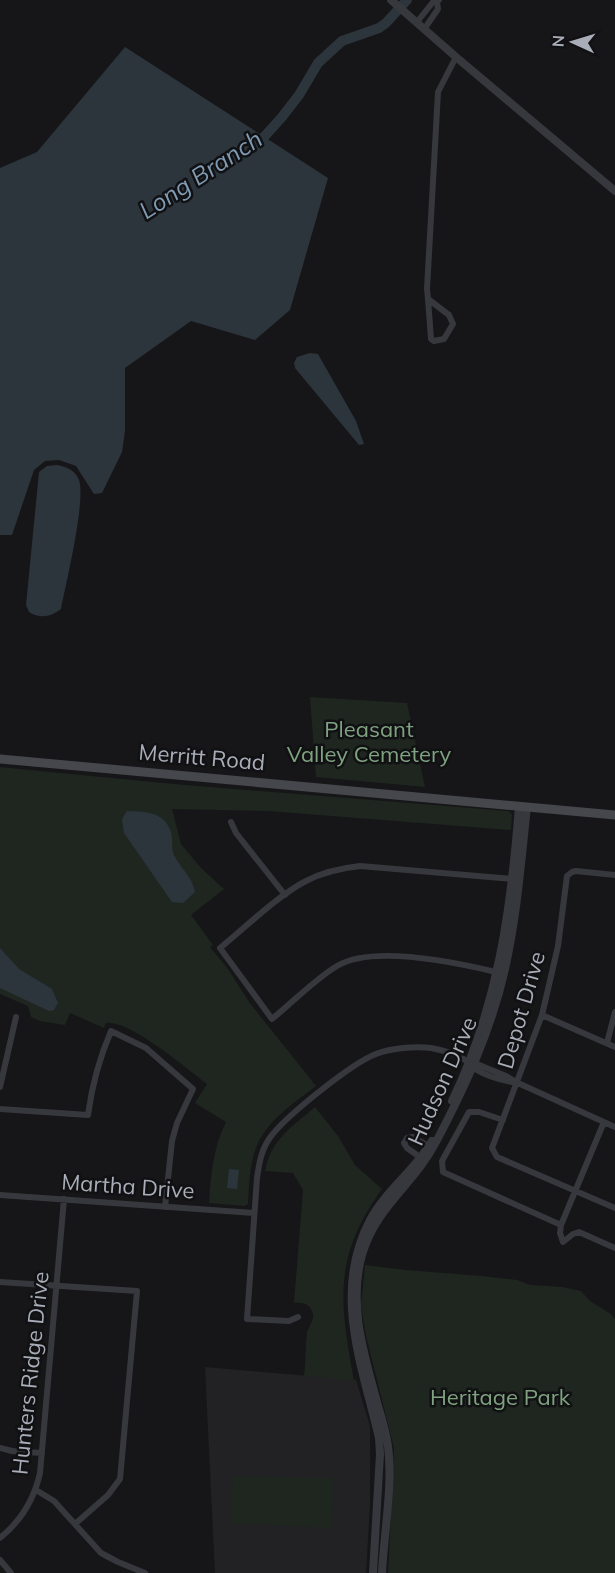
<svg xmlns="http://www.w3.org/2000/svg" width="615" height="1573" viewBox="0 0 615 1573" font-family="Mulish,sans-serif">
  <style>
    .built { fill: #222225 }
    .green { fill: #1e261f }
    .water { fill: #2c353c }
    .lines { fill: none; stroke-linecap: round; stroke-linejoin: round }
    .river { stroke: #2c353c; stroke-width: 10 }
    .minor { stroke: #37383d; stroke-width: 6 }
    .tertiary { stroke: #37383d; stroke-width: 8 }
    .secondary { stroke: #45474d; stroke-width: 9 }
    .labels { text-anchor: middle; stroke-width: 5; stroke-linejoin: round; paint-order: stroke }
    .park-label { font-size: 22px; fill: #7fa381; stroke: #111113 }
    .street-label { font-size: 22px; fill: #a8adb8; stroke: #111113 }
    .water-label { font-size: 24px; font-style: italic; fill: #7f9bb3; stroke: #111113 }
  </style>
  <rect width="100%" height="100%" fill="#161618"/>
  <path class="built" d="M205 1367 356 1380 370 1426V1505L366 1573H215Z"/>
  <path class="green" d="M310 697 407 703 425 787 316 777Z
    M0 767 173 784 508 811 512 814 511 830 268 811 172 809 181 844 201 868 224 889 191 915 213 945 210 947 228 969 249 1002 316 1086C291 1105 260 1125 253 1158 249 1173 249 1189 248 1204L245 1206 209 1203C211 1174 213 1148 226 1122L195 1103 207 1084C187 1069 130 1020 106 1023L104 1028 70 1013 65 1025 40 1021 31 1017 28 1006 0 994Z
    M315 1107 338 1136 355 1165 382 1189C332 1259 340 1302 354 1381L304 1376C306 1362 305 1347 307 1332 309 1326 314 1321 313 1314 311 1304 303 1302 294 1303L303 1190 293 1173 265 1171C271 1139 292 1127 315 1107Z
    M365 1265 406 1270 482 1276 517 1280 530 1285 562 1287 581 1291 590 1301 611 1314 615 1319V1573H388L394 1448 366 1336 361 1306Z
    M233 1476 334 1478 332 1528 230 1523Z"/>
  <path class="water" d="M125 47 328 178 290 310 255 340 191 321 125 368V431L122 452 102 493 94 494 76 466 59 460 45 461 34 470 12 535H0V168L37 152Z
    M310 353 318 354 356 421 364 444 359 445 295 368 294 363 297 357Z
    M57 465C67 467 75 470 79 480 86 501 66 583 61 609 51 617 40 619 29 612L26 605 39 472 47 466Z
    M127 811C145 812 164 811 171 832 173 839 171 848 174 855 181 869 192 876 195 892L183 903 172 902 124 833 122 819Z
    M0 948 19 969 52 989 58 1003 54 1010 49 1011 0 988Z
    M229 1169 239 1170 237 1189 227 1188Z"/>
  <g class="lines">
    <path class="river" d="M253 144 264 137 282 117 299 95 318 63 342 41 379 28 386 23 407 0"/>
    <path class="minor" d="M417 22 433 2 439 0
      M425 28 438 9 437 2
      M428 299 431 339 434 341 444 339 453 324 449 315 428 299 427 289 438 92 456 57
      M231 822 236 833 285 895
      M615 875 576 871 572 872 567 876 558 946 542 1015 492 1148 497 1157 615 1208
      M500 973C459 963 374 944 337 966 315 979 292 1003 272 1019L220 948C246 927 277 896 306 881 323 872 342 868 360 866L513 879
      M542 1015 615 1047
      M607 1043 615 1012
      M472 1062 506 1076 518 1083 615 1127
      M0 1087 16 1017
      M0 1109 88 1115C92 1085 99 1059 111 1031L146 1048 193 1089 177 1123 172 1141 165 1207
      M503 1120 479 1112H469L442 1161 443 1172 561 1225
      M604 1122 561 1225 560 1233 563 1242 573 1234 579 1232 615 1248
      M424 1160 407 1148 404 1143 407 1138 413 1137 432 1148
      M0 1195 254 1213
      M0 1282 137 1291 120 1479 108 1495 75 1524
      M298 1317 289 1321 247 1319 257 1178C259 1164 261 1151 269 1139 283 1118 352 1063 376 1054 392 1048 414 1046 431 1048 441 1050 456 1053 465 1060 469 1062 471 1067 475 1069 488 1077 504 1081 518 1083
      M0 1448 12 1451 42 1453
      M36 1490 54 1501 101 1553 118 1562 145 1573
      M0 1538C21 1521 34 1500 40 1473L64 1199
      M0 1560 11 1573"/>
    <path class="tertiary" d="M391 0 456 57 615 191
      M452 1101C498 1006 511 910 519 806
      M373 1573 380 1454 379 1438C362 1365 332 1292 370 1220 386 1190 415 1170 432 1141
      M382 1573C384 1533 393 1485 388 1446 386 1431 381 1416 377 1402 364 1354 348 1305 362 1255 376 1206 414 1185 436 1142 465 1087 491 1031 505 969 517 916 521 862 527 807"/>
    <path class="secondary" d="M0 759 615 815"/>
  </g>
  <g class="labels">
    <g class="park-label">
      <text x="369" y="737">Pleasant<tspan x="369" dy="25">Valley Cemetery</tspan></text>
      <text x="500" y="1405">Heritage Park</text>
    </g>
    <g class="street-label">
      <text transform="translate(202 757) rotate(5)" y="8">Merritt Road</text>
      <text transform="translate(521 1010) rotate(-74)" y="8">Depot Drive</text>
      <text transform="translate(442 1081) rotate(-66)" y="8">Hudson Drive</text>
      <text transform="translate(128 1186) rotate(4)" y="8">Martha Drive</text>
      <text transform="translate(30 1373) rotate(-84)" y="8">Hunters Ridge Drive</text>
    </g>
    <g class="water-label">
      <text transform="translate(201 175) rotate(-33)" y="8">Long Branch</text>
    </g>
  </g>
  <g transform="translate(573 42) rotate(274)" stroke="#111113" stroke-width="4.5" paint-order="stroke">
  <path d="M0-4.5L10 22L0 15L-10 22Z" fill="#a8adb8"/>
  <text y="-9" font-size="16" font-weight="bold" text-anchor="middle" fill="#a8adb8">N</text>
  </g>
</svg>
